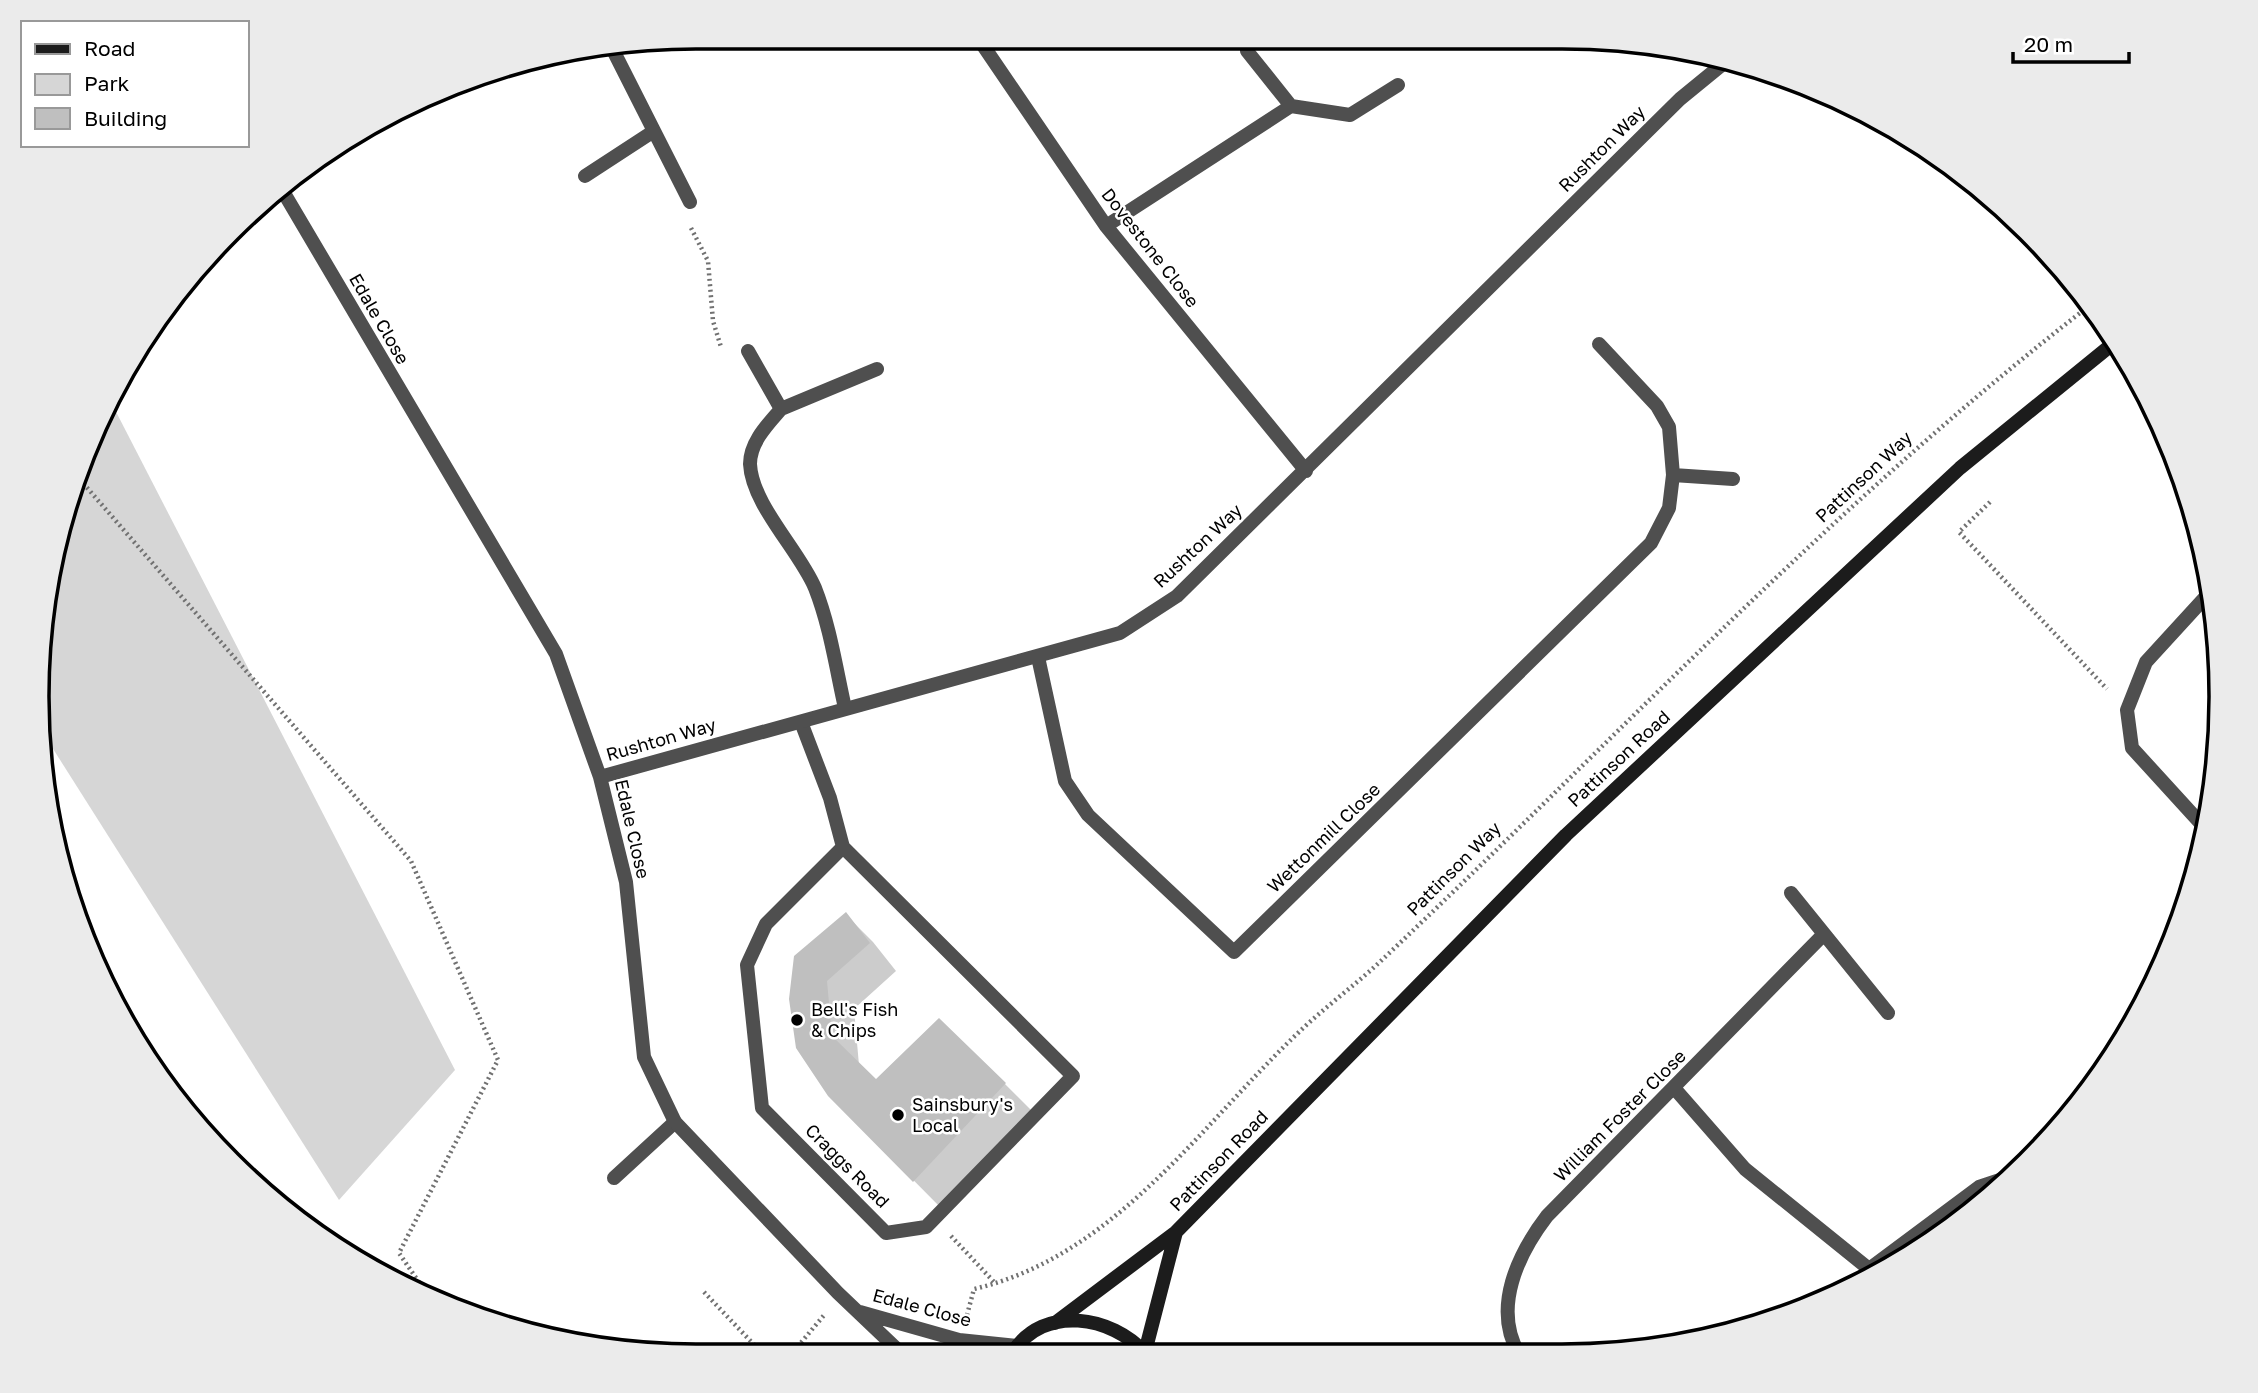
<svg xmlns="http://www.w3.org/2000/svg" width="2258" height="1393" viewBox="0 0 2258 1393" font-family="'Golos Text',sans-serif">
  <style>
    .green { fill: #d6d6d6 }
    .shadow { fill: #0003 }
    .building { fill: #bfbfbf }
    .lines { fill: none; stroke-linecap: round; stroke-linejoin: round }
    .path { stroke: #717171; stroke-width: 4.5; stroke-dasharray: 2 3.5; stroke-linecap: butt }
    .lane { stroke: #4f4f4f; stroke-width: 14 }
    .street { stroke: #4f4f4f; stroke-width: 14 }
    .secondary { stroke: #1c1c1c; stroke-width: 14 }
    .poi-dot { fill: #000; stroke: #fff; stroke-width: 2.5 }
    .labels { text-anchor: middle; stroke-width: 5; stroke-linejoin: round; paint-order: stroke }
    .street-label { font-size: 18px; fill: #000; stroke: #fff }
    .poi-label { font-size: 18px; fill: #000; stroke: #fff; text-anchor: start }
    .rim { fill: none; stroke: #000; stroke-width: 3.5 }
  </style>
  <rect width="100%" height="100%" fill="#fff"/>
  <path class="green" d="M112 404 455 1070 339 1200 43 733 37 696 72 485Z"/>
  <path class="shadow" d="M846 915 873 942 896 971 854 1009 859 1065 876 1082 1005 1084 1032 1111 941 1208 829 1095 798 1047Z
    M115 996 185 1093 179 1097 148 1063Z"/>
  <path class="building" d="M846 912 870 943 827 981 832 1036 876 1079 939 1018 1006 1083 913 1182 828 1096 796 1048 789 999 794 956Z
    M131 1026 159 1065 153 1069 148 1063Z"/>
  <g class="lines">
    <path class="path" d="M691 228 708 261 713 321 721 347
      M76 475 411 861 498 1060 399 1253 429 1297
      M1990 502 1959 532 2107 689
      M951 1236 995 1283
      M704 1292 760 1351
      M967 1315 974 1289C1115 1256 1200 1126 1299 1032 1326 1006 1357 984 1384 958 1617 738 1835 502 2089 306
      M794 1351 825 1314"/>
    <path class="lane" d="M801 722 830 798 843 847 1073 1076 926 1227 886 1233 762 1108 747 965 766 924 843 847
      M614 1178 675 1122"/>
    <path class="street" d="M978 38 1106 226 1306 471
      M1247 40V51L1291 106 1350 115 1398 85
      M654 131 690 202
      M585 176 654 131 613 50
      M281 188 556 654 600 777 626 882 644 1057 675 1122 838 1293 900 1352
      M1106 226 1291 106
      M1599 344 1657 406 1669 427 1673 475 1733 479
      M748 351 781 409C768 424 750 442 750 464 752 505 799 550 815 588 830 626 836 668 845 708
      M781 409 877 369
      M1038 657 1065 781 1088 815 1234 952 1651 543 1669 508 1673 475
      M600 777 1120 633 1177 596 1680 99 1724 63
      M2205 828 2132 748 2127 710 2146 662 2211 591
      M1791 893 1888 1013
      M1675 1089 1745 1169 1869 1269
      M1863 1280 1869 1269 1979 1187 2012 1176
      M860 1312 959 1340 1017 1346
      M1519 1354C1492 1308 1518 1254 1547 1216L1824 934"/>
    <path class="secondary" d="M1055 1323 1176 1232 1566 835 1960 468 2115 342
      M1013 1352C1044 1304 1112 1316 1145 1353
      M1145 1352 1176 1232"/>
  </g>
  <g class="poi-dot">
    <circle cx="797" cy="1020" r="7"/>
    <circle cx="898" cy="1115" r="7"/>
  </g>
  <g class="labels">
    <g class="street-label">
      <text transform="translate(1602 149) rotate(-45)" y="6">Rushton Way</text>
      <text transform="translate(1150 248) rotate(52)" y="6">Dovestone Close</text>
      <text transform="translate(379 319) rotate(60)" y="6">Edale Close</text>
      <text transform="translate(1864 477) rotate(-43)" y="6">Pattinson Way</text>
      <text transform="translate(1198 546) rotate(-43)" y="6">Rushton Way</text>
      <text transform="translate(661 740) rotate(-16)" y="6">Rushton Way</text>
      <text transform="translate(1619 759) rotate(-43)" y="6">Pattinson Road</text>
      <text transform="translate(632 829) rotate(77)" y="6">Edale Close</text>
      <text transform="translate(1324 838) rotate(-44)" y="6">Wettonmill Close</text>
      <text transform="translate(1454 869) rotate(-45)" y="6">Pattinson Way</text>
      <text transform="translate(1620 1116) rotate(-45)" y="6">William Foster Close</text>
      <text transform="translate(1219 1161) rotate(-46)" y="6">Pattinson Road</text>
      <text transform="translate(847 1166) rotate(45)" y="6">Craggs Road</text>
      <text transform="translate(922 1308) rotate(15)" y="6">Edale Close</text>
    </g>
    <g class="poi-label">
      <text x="811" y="1016">Bell's Fish<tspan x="811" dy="21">&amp; Chips</tspan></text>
      <text x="912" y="1111">Sainsbury's<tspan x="912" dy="21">Local</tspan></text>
    </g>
  </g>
  <path d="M0 0H2258V1393H0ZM696 49H1562A647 647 0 0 1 2209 696V697A647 647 0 0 1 1562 1344H696A647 647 0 0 1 49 697V696A647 647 0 0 1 696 49Z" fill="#ebebeb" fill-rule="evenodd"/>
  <path class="rim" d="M696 49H1562A647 647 0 0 1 2209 696V697A647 647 0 0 1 1562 1344H696A647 647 0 0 1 49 697V696A647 647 0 0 1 696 49Z"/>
  <rect x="21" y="21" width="228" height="126" fill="#ffffff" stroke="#999999" stroke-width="2"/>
  <rect x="35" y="44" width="35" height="10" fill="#1c1c1c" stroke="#999999" stroke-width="2"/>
  <text x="84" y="56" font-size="21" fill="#000000">Road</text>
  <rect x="35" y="74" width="35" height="21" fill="#d6d6d6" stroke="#999999" stroke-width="2"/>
  <text x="84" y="91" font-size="21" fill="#000000">Park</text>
  <rect x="35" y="108" width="35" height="21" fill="#bfbfbf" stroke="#999999" stroke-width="2"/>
  <text x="84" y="126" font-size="21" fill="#000000">Building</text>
  <path d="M2013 52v10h116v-10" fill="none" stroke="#000000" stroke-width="3.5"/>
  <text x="2024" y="52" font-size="21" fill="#000000" stroke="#ffffff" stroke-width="5" paint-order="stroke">20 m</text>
</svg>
